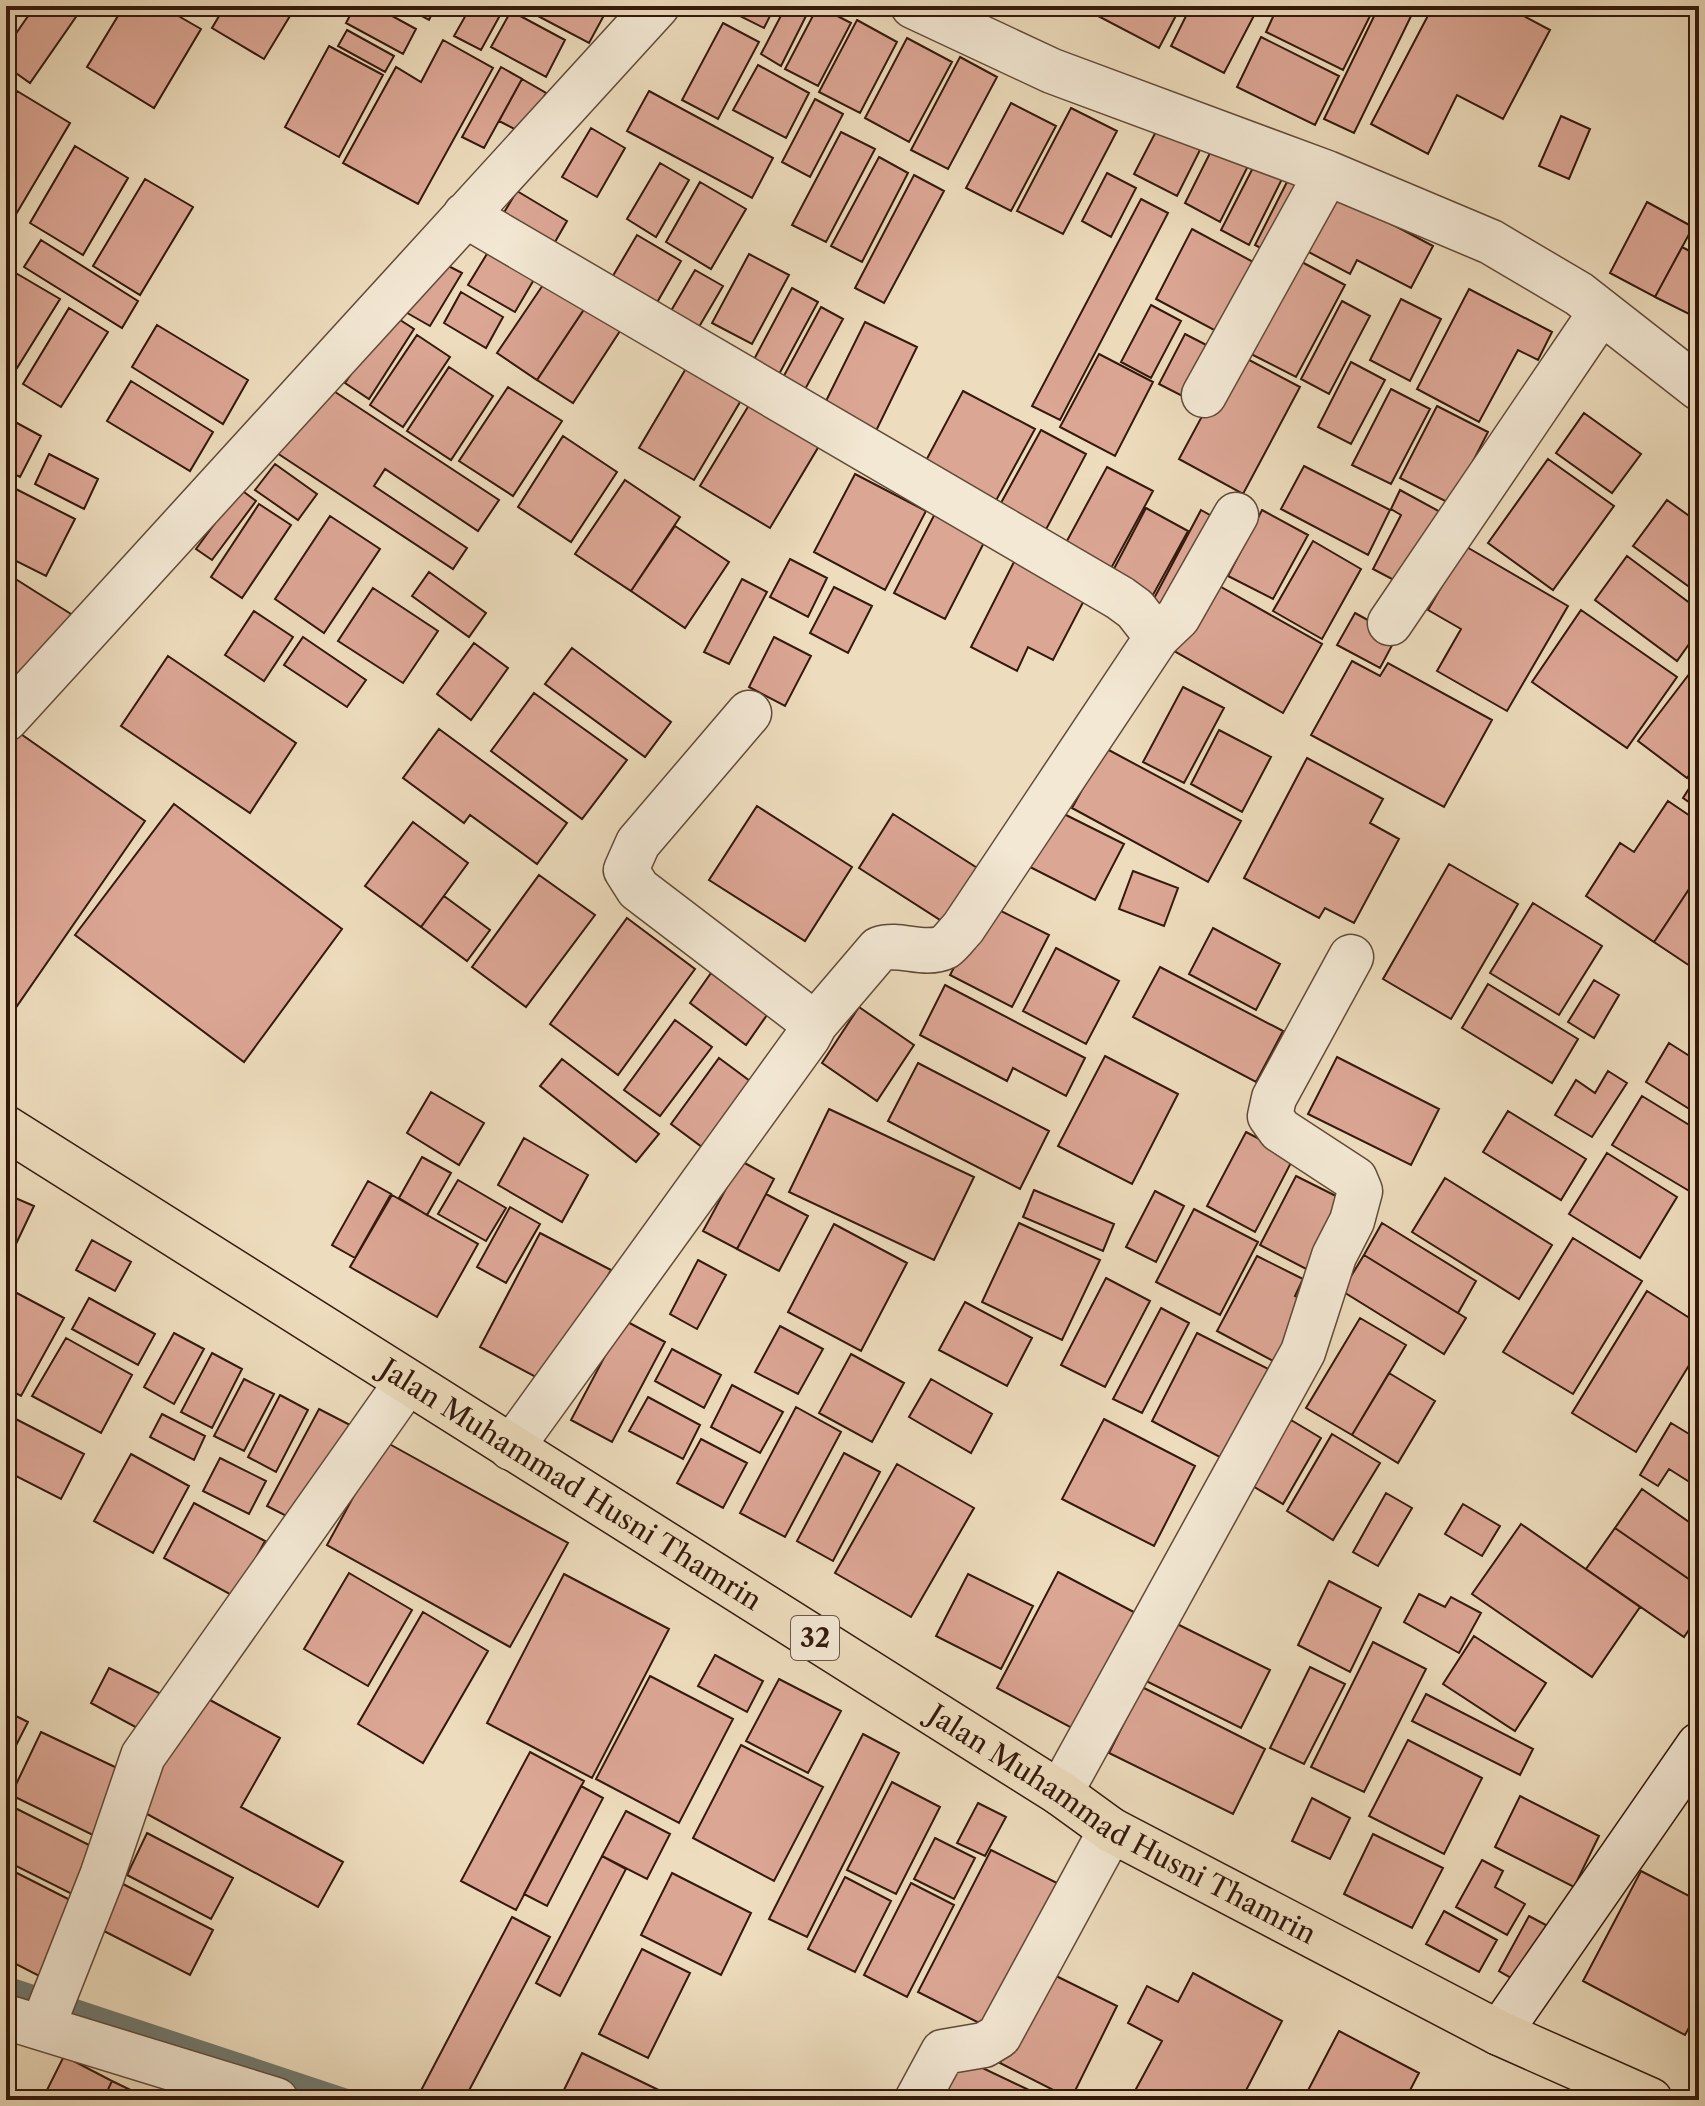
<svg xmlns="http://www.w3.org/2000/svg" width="1705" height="2106" viewBox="0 0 1705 2106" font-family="'Libre Caslon Text',serif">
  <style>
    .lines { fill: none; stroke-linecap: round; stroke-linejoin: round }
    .stream { stroke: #717a71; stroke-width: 18 }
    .building { fill: #dca695; stroke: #34190c; stroke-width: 2 }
    .street-casing { stroke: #624a38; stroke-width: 47 }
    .secondary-casing { stroke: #34190c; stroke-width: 47 }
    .highway-casing { stroke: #34190c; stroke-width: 47 }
    .street { stroke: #f3e8d4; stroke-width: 44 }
    .secondary { stroke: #f3e8d4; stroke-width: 44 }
    .highway { stroke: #eddcbd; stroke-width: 44 }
    .labels { text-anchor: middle; stroke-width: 7; stroke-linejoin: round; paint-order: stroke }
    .shield { fill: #f3e8d4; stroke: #6d5748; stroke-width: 2 }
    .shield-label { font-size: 26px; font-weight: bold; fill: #34190c }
    .street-label { font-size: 28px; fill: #34190c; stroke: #f3e8d4 }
  </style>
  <rect width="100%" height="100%" fill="#eddcbd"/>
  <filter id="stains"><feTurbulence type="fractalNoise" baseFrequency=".0025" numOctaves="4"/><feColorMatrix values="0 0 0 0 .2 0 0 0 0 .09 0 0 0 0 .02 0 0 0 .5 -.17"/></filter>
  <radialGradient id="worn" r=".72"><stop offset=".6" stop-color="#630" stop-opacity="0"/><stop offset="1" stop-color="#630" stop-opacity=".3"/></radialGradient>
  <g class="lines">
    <path class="stream" d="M6 1985 353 2100"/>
  </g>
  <path class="building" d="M35 6H67L78 14 30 83 6 66V48Z
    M124 6H161L201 29 154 108 87 67Z
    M225 6H296L264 59 212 28Z
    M355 6H374L416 29 403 54 346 23Z
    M403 6H436L429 20Z
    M471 6H499L504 8 481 50 454 36Z
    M519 6H609L589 43Z
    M720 6H775L764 28Z
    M786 6H811L781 66 761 54Z
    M818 6 851 23 818 86 785 69Z
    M1079 6H1181L1159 48Z
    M1191 6H1259L1224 73 1171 46Z
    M1278 6H1375L1343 70 1266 32Z
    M1379 6H1416L1354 133 1324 119Z
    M1433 6H1505L1550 30 1503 119 1457 95 1428 154 1371 124Z
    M511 11 565 40 546 77 491 47Z
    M857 20 897 42 860 113 819 92Z
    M723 23 759 42 718 119 682 100Z
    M347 30 394 56 385 72 338 46Z
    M1261 37 1339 76 1315 125 1237 87Z
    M907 38 952 62 909 142 865 118Z
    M443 40 493 68 418 204 343 163 396 67 421 82Z
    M329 46 383 75 339 157 285 127Z
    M960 57 997 77 948 169 911 150Z
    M758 65 809 93 786 138 733 110Z
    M501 67 522 79 484 148 462 137Z
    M522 79 546 93 524 134 499 121Z
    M17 91 70 123 15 216 6 211V110Z
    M649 91 773 158 752 198 627 131Z
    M815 99 843 114 810 177 782 162Z
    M1011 103 1056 126 1011 211 966 188Z
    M1071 108 1117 131 1063 234 1017 211Z
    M1164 116 1206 138 1177 196 1134 174Z
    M1561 116 1590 129 1569 179 1539 166Z
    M591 128 625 148 597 197 562 177Z
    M841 132 875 149 826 242 792 225Z
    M1216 141 1252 158 1220 222 1185 203Z
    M75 146 128 178 83 255 30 223Z
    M879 157 908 173 862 262 831 246Z
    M1257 160 1284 175 1249 245 1221 230Z
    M660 163 689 180 656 237 627 219Z
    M1107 173 1136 188 1111 237 1082 221Z
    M1291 174 1314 185 1278 257 1255 245Z
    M914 175 944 191 884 303 855 288Z
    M145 179 193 207 140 295 93 266Z
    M1339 179 1380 218 1433 246 1411 288 1357 260 1350 274 1303 249Z
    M700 182 746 209 711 269 666 242Z
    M517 191 567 221 551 249 500 219Z
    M1141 199 1168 213 1060 420 1032 406Z
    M1647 202 1693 227 1655 297 1610 273Z
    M1192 229 1268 270 1231 339 1156 299Z
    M637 235 681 261 648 318 604 291Z
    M41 240 138 301 122 328 24 267Z
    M493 244 539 271 515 312 468 285Z
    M1682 247 1699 256V319L1655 297Z
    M749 254 789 275 752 344 712 323Z
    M433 258 462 273 430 326 402 310Z
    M1298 260 1345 285 1296 377 1249 353Z
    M695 270 723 286 696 332 668 316Z
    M14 272 60 299 17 368 6 361V285Z
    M549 276 589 302 537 380 497 353Z
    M792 288 818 302 777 378 751 365Z
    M1469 289 1552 332 1538 360 1518 350 1479 422 1417 389Z
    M461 292 503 317 486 348 444 323Z
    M1401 299 1441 319 1410 381 1370 360Z
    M1342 301 1370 316 1329 394 1301 379Z
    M1151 305 1181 321 1151 378 1121 362Z
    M821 307 843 319 802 395 780 383Z
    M69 308 108 332 61 407 23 384Z
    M585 308 620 331 573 403 537 380Z
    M391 314 414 329 369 399 345 383Z
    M865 322 917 347 875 433 823 407Z
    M157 325 248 380 223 424 132 367Z
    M1185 334 1218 351 1192 401 1159 384Z
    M417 335 450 357 403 427 370 405Z
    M1236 353 1300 387 1243 494 1179 459Z
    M1099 354 1153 382 1115 456 1060 427Z
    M1351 362 1385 380 1351 444 1318 427Z
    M688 365 743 397 694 480 639 448Z
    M449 367 493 396 451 460 407 431Z
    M131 381 213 432 190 471 107 421Z
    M323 384 499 500 478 531 385 469 374 486 467 548 453 569 277 453Z
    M508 387 562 421 513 496 459 461Z
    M1391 389 1430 409 1391 484 1352 465Z
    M963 391 1035 429 993 506 922 468Z
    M749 405 819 446 770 528 700 486Z
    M1437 406 1488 432 1451 504 1400 478Z
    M1584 413 1641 454 1612 493 1556 453Z
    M6 417 41 436 20 477 6 470Z
    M1041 430 1086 454 1042 537 996 512Z
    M563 436 617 472 571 542 518 507Z
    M49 454 98 479 84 509 35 484Z
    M1548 459 1614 506 1553 590 1488 543Z
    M275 464 317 494 298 520 255 490Z
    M1304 466 1390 510 1368 555 1281 509Z
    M1107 467 1153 491 1108 574 1062 550Z
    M855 474 926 511 885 590 814 552Z
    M625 480 680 517 631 591 575 554Z
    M6 484 75 519 46 576 6 556Z
    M240 489 256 501 212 560 196 549Z
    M1400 490 1444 514 1407 587 1373 569 1401 515 1391 509Z
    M942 500 992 527 945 619 894 593Z
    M1667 500 1699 523V594L1633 546Z
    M259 504 291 525 242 598 211 577Z
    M1146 508 1188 531 1148 604 1107 582Z
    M1201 510 1224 523 1174 617 1151 604Z
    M1262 510 1308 535 1273 599 1228 576Z
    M330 516 380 549 324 633 275 599Z
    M675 526 729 562 685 628 631 591Z
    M1313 541 1361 569 1322 639 1273 611Z
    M1465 546 1568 606 1507 711 1437 671 1461 629 1428 610Z
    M1018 554 1089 591 1053 660 1028 647 1017 671 971 647Z
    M1627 556 1699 610V630L1677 661 1595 600Z
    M790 559 827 578 808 617 770 597Z
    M429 572 486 613 469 637 412 596Z
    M6 573 71 614 27 684 6 671Z
    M742 579 767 592 729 664 704 652Z
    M1207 579 1322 644 1283 713 1169 648Z
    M834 587 872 606 848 653 810 633Z
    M373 588 438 631 403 683 338 641Z
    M1581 610 1677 677 1627 748 1532 682Z
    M254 611 293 637 264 681 225 655Z
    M1355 613 1397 636 1380 668 1337 645Z
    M303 637 366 680 347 707 284 665Z
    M774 637 811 656 785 706 749 687Z
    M474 643 508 668 471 720 437 694Z
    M572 648 671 722 645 757 545 684Z
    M168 656 296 743 250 813 121 726Z
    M1352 661 1380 676 1388 663 1492 720 1444 807 1311 735Z
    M1693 669 1699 673V762L1687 778 1638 741Z
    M1183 687 1224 708 1184 783 1143 762Z
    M534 693 627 760 582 819 491 751Z
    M439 729 567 823 537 864 470 815 464 823 403 778Z
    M1219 730 1271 757 1242 812 1191 784Z
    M18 732 145 821 17 1006 6 998V749Z
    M1105 748 1241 821 1208 882 1072 808Z
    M1307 758 1383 799 1370 823 1399 839 1354 923 1325 908 1319 918 1244 878Z
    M1699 773V809L1683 798Z
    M1668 801 1699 822V874L1654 942 1586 896 1620 843 1634 852Z
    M174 804 342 929 244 1062 75 935Z
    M757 806 852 867 805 941 709 880Z
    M1056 810 1124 844 1095 900 1028 866Z
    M893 814 982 871 948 925 859 868Z
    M413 822 468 863 421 927 365 886Z
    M1449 864 1518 904 1451 1019 1383 979Z
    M1133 871 1178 888 1164 926 1119 909Z
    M539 875 595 915 526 1007 472 967Z
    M1691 886 1699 891V972L1654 942Z
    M444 896 490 930 467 961 421 927Z
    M1533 903 1602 946 1559 1015 1490 973Z
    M987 904 1049 935 1012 1007 950 975Z
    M627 918 695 969 618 1075 550 1024Z
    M1213 928 1280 964 1256 1010 1189 974Z
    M1056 948 1119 981 1086 1044 1023 1011Z
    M1160 967 1283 1031 1256 1082 1133 1017Z
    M711 973 767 1015 746 1045 690 1003Z
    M1594 980 1619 995 1594 1038 1568 1022Z
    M1488 984 1578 1039 1552 1083 1462 1028Z
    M945 985 1085 1058 1066 1096 1013 1068 1007 1081 920 1035Z
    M859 1007 914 1045 877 1101 822 1063Z
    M675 1020 712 1047 660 1116 624 1090Z
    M1669 1043 1699 1062V1115L1646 1082Z
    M1105 1056 1178 1094 1132 1184 1058 1146Z
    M1337 1057 1439 1109 1411 1165 1308 1114Z
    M719 1058 754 1084 706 1150 671 1124Z
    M562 1059 659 1134 636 1162 540 1086Z
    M918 1063 1049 1131 1020 1189 888 1121Z
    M1608 1071 1627 1083 1592 1137 1555 1115 1576 1080 1595 1093Z
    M431 1092 484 1123 459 1165 407 1133Z
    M1642 1096 1699 1131V1179L1691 1192 1612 1145Z
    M829 1109 974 1177 934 1260 789 1192Z
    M1508 1111 1586 1159 1561 1200 1483 1152Z
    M1246 1132 1294 1157 1255 1232 1207 1206Z
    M524 1138 588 1175 562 1222 498 1185Z
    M1607 1153 1677 1197 1640 1258 1569 1214Z
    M422 1157 451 1173 427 1215 399 1198Z
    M741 1161 774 1179 737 1249 703 1231Z
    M1296 1176 1348 1202 1312 1272 1260 1245Z
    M1445 1178 1552 1245 1519 1299 1412 1232Z
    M458 1180 506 1208 486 1241 438 1214Z
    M368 1181 391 1194 355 1258 332 1245Z
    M1034 1190 1114 1224 1103 1251 1023 1217Z
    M1155 1191 1184 1206 1156 1262 1126 1247Z
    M6 1194 34 1206 6 1265Z
    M766 1194 808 1216 779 1271 737 1249Z
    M392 1195 478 1244 437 1317 350 1267Z
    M510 1207 540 1224 506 1283 477 1267Z
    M1194 1209 1258 1242 1220 1315 1156 1282Z
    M1019 1223 1100 1260 1062 1340 982 1302Z
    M1382 1223 1476 1281 1458 1313 1364 1255Z
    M834 1224 907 1263 861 1351 788 1312Z
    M540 1233 611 1270 549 1384 480 1347Z
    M1573 1238 1642 1281 1573 1394 1503 1352Z
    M92 1240 131 1262 115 1291 76 1270Z
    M1364 1255 1466 1318 1444 1354 1342 1291Z
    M1257 1256 1303 1279 1295 1296 1310 1303 1277 1363 1217 1331Z
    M698 1260 726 1275 697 1329 670 1314Z
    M1106 1278 1150 1301 1105 1387 1061 1365Z
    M13 1291 64 1318 21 1396 6 1388V1305Z
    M1647 1291 1699 1324V1349L1636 1452 1572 1413Z
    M89 1298 155 1334 138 1365 72 1329Z
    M965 1302 1032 1338 1007 1386 939 1350Z
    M1161 1308 1189 1323 1142 1413 1113 1399Z
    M1360 1318 1406 1345 1352 1435 1306 1408Z
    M624 1320 665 1342 612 1442 571 1420Z
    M780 1326 823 1349 798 1394 755 1372Z
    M174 1333 204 1349 174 1404 144 1387Z
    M1197 1333 1278 1374 1231 1463 1152 1421Z
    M66 1338 132 1375 101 1433 32 1396Z
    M672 1349 721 1375 704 1408 655 1381Z
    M212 1353 242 1369 212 1428 181 1412Z
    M851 1354 904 1383 872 1442 819 1413Z
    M1389 1373 1435 1401 1398 1463 1352 1435Z
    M244 1379 274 1394 244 1451 214 1436Z
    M931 1379 992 1414 971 1453 909 1417Z
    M732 1385 783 1412 760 1453 711 1427Z
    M280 1395 308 1410 276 1472 248 1457Z
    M648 1397 700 1425 683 1459 629 1431Z
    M796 1407 841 1432 785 1537 740 1513Z
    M319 1409 352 1426 300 1523 267 1506Z
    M6 1414 84 1454 61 1499 6 1471Z
    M162 1414 205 1436 194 1460 150 1437Z
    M1104 1419 1195 1466 1154 1546 1062 1499Z
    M1291 1420 1321 1438 1283 1504 1251 1485Z
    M1671 1423 1699 1440V1488L1669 1469 1658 1486 1640 1475Z
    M1332 1434 1380 1463 1333 1540 1287 1511Z
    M701 1439 747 1463 723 1508 677 1483Z
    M384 1441 568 1543 510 1647 327 1545Z
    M844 1453 880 1472 833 1561 797 1541Z
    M131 1454 189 1486 153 1553 94 1521Z
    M220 1458 266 1481 249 1514 203 1491Z
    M897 1464 974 1508 911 1617 835 1573Z
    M1642 1489 1699 1529V1586L1615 1528Z
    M1386 1493 1412 1508 1378 1566 1353 1552Z
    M194 1503 265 1541 235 1597 164 1558Z
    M1463 1504 1500 1526 1482 1556 1445 1534Z
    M1521 1524 1640 1607 1592 1677 1472 1594Z
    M1615 1528 1699 1586V1615L1684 1637 1586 1569Z
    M1058 1572 1147 1619 1085 1735 997 1688Z
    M349 1573 412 1610 368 1686 304 1649Z
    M564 1574 669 1629 592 1778 487 1723Z
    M968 1574 1033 1606 1001 1669 936 1636Z
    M1329 1581 1381 1608 1350 1672 1298 1645Z
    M1419 1594 1445 1607 1451 1597 1481 1613 1459 1653 1404 1622Z
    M423 1612 488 1651 423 1763 358 1724Z
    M1171 1621 1270 1670 1241 1728 1142 1679Z
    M1474 1636 1546 1683 1515 1731 1443 1684Z
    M1373 1642 1426 1669 1364 1792 1311 1767Z
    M715 1655 763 1681 747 1712 698 1686Z
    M1310 1667 1345 1684 1304 1764 1270 1748Z
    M109 1668 171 1699 152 1736 91 1703Z
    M650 1676 733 1719 679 1823 596 1779Z
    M779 1679 841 1711 808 1773 746 1741Z
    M1142 1687 1265 1749 1233 1814 1109 1753Z
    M197 1693 280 1738 241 1807 343 1862 318 1907 136 1808Z
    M1426 1694 1533 1749 1520 1775 1412 1721Z
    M6 1711 28 1722 6 1765Z
    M41 1732 132 1775 101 1839 11 1795Z
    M863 1734 899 1753 807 1937 769 1919Z
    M1408 1740 1482 1778 1444 1854 1369 1816Z
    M741 1745 823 1787 774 1881 693 1838Z
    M530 1752 584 1781 516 1910 461 1881Z
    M892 1782 940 1807 896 1894 847 1870Z
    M581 1786 603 1798 547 1906 524 1894Z
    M1520 1796 1599 1836 1574 1887 1495 1847Z
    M1312 1798 1350 1818 1330 1859 1292 1841Z
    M978 1803 1006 1817 985 1856 957 1843Z
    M13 1807 107 1854 84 1900 6 1861V1822Z
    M626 1811 670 1834 647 1879 602 1856Z
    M147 1833 233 1878 211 1919 127 1875Z
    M1373 1834 1443 1868 1412 1928 1344 1894Z
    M935 1838 975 1858 954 1899 914 1879Z
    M991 1850 1061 1885 989 2028 918 1992Z
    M602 1856 626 1869 560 1996 536 1983Z
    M1482 1860 1503 1871 1495 1887 1525 1904 1507 1935 1456 1907Z
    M11 1870 84 1907 47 1980 6 1959V1881Z
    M1641 1871 1699 1901V2009L1685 2035 1583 1981Z
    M672 1873 751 1913 721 1975 641 1935Z
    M845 1877 891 1901 855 1972 808 1949Z
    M121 1883 213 1930 190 1975 98 1928Z
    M911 1883 954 1905 907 1997 864 1975Z
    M1444 1911 1497 1940 1479 1972 1426 1944Z
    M1529 1916 1559 1932 1529 1988 1499 1971Z
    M512 1917 550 1937 464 2100H416Z
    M642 1949 690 1973 648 2058 599 2034Z
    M1046 1971 1117 2006 1071 2099 1000 2063Z
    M1193 1973 1282 2021 1241 2100H1130L1162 2041 1128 2023 1147 1986 1178 2002Z
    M1339 2031 1419 2073 1405 2100H1303Z
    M949 2052 1050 2100H927Z
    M582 2053 667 2094 664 2100H559Z
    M64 2056 112 2081 103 2100H42Z
    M112 2081 149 2099V2100H103Z"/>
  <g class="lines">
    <g class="street-casing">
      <path id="street" d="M913 6 1052 71 1327 173 1491 242 1579 294 1699 388
        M465 215 1120 598 1135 609 1157 637 963 928C958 933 951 943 945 947 924 957 900 942 879 949L815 1024
        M1204 395 1327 173
        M1390 623 1601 312
        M1157 637 1178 617 1236 515
        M6 719 657 6
        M511 1448 808 1037 815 1024 638 889 626 870 638 843 749 713
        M1060 1793 1303 1352 1334 1256 1352 1221 1360 1191 1355 1179 1280 1130 1270 1116 1274 1098 1351 957
        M6 2017 276 2100
        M42 2028 102 1876 143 1756 407 1382
        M917 2100 943 2052 984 2045 999 2036 1111 1830"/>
    </g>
    <g class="secondary-casing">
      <path id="secondary" d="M1499 2033 1699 1745"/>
    </g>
    <g class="highway-casing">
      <g id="highway">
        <path id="s1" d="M6 1128 1060 1793 1111 1830 1499 2033 1650 2100"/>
      </g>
    </g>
    <use href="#street" class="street"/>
    <use href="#secondary" class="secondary"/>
    <use href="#highway" class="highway"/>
  </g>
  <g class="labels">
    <rect class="shield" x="791" y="1616" width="48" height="44" rx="6"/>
    <g class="shield-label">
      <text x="815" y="1647">32</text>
    </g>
    <g class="street-label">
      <text dy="10" stroke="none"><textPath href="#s1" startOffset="668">Jalan Muhammad Husni Thamrin</textPath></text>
      <text dy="10" stroke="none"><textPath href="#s1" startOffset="1316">Jalan Muhammad Husni Thamrin</textPath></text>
    </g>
  </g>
  <rect width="1705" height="2106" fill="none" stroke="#eddcbd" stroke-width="32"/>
  <rect x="8" y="8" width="1689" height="2090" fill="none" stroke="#34190c" stroke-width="4"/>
  <rect x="16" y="16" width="1673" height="2074" fill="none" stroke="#34190c" stroke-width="2"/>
  <rect width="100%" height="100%" filter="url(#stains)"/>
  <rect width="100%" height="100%" fill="url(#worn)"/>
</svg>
